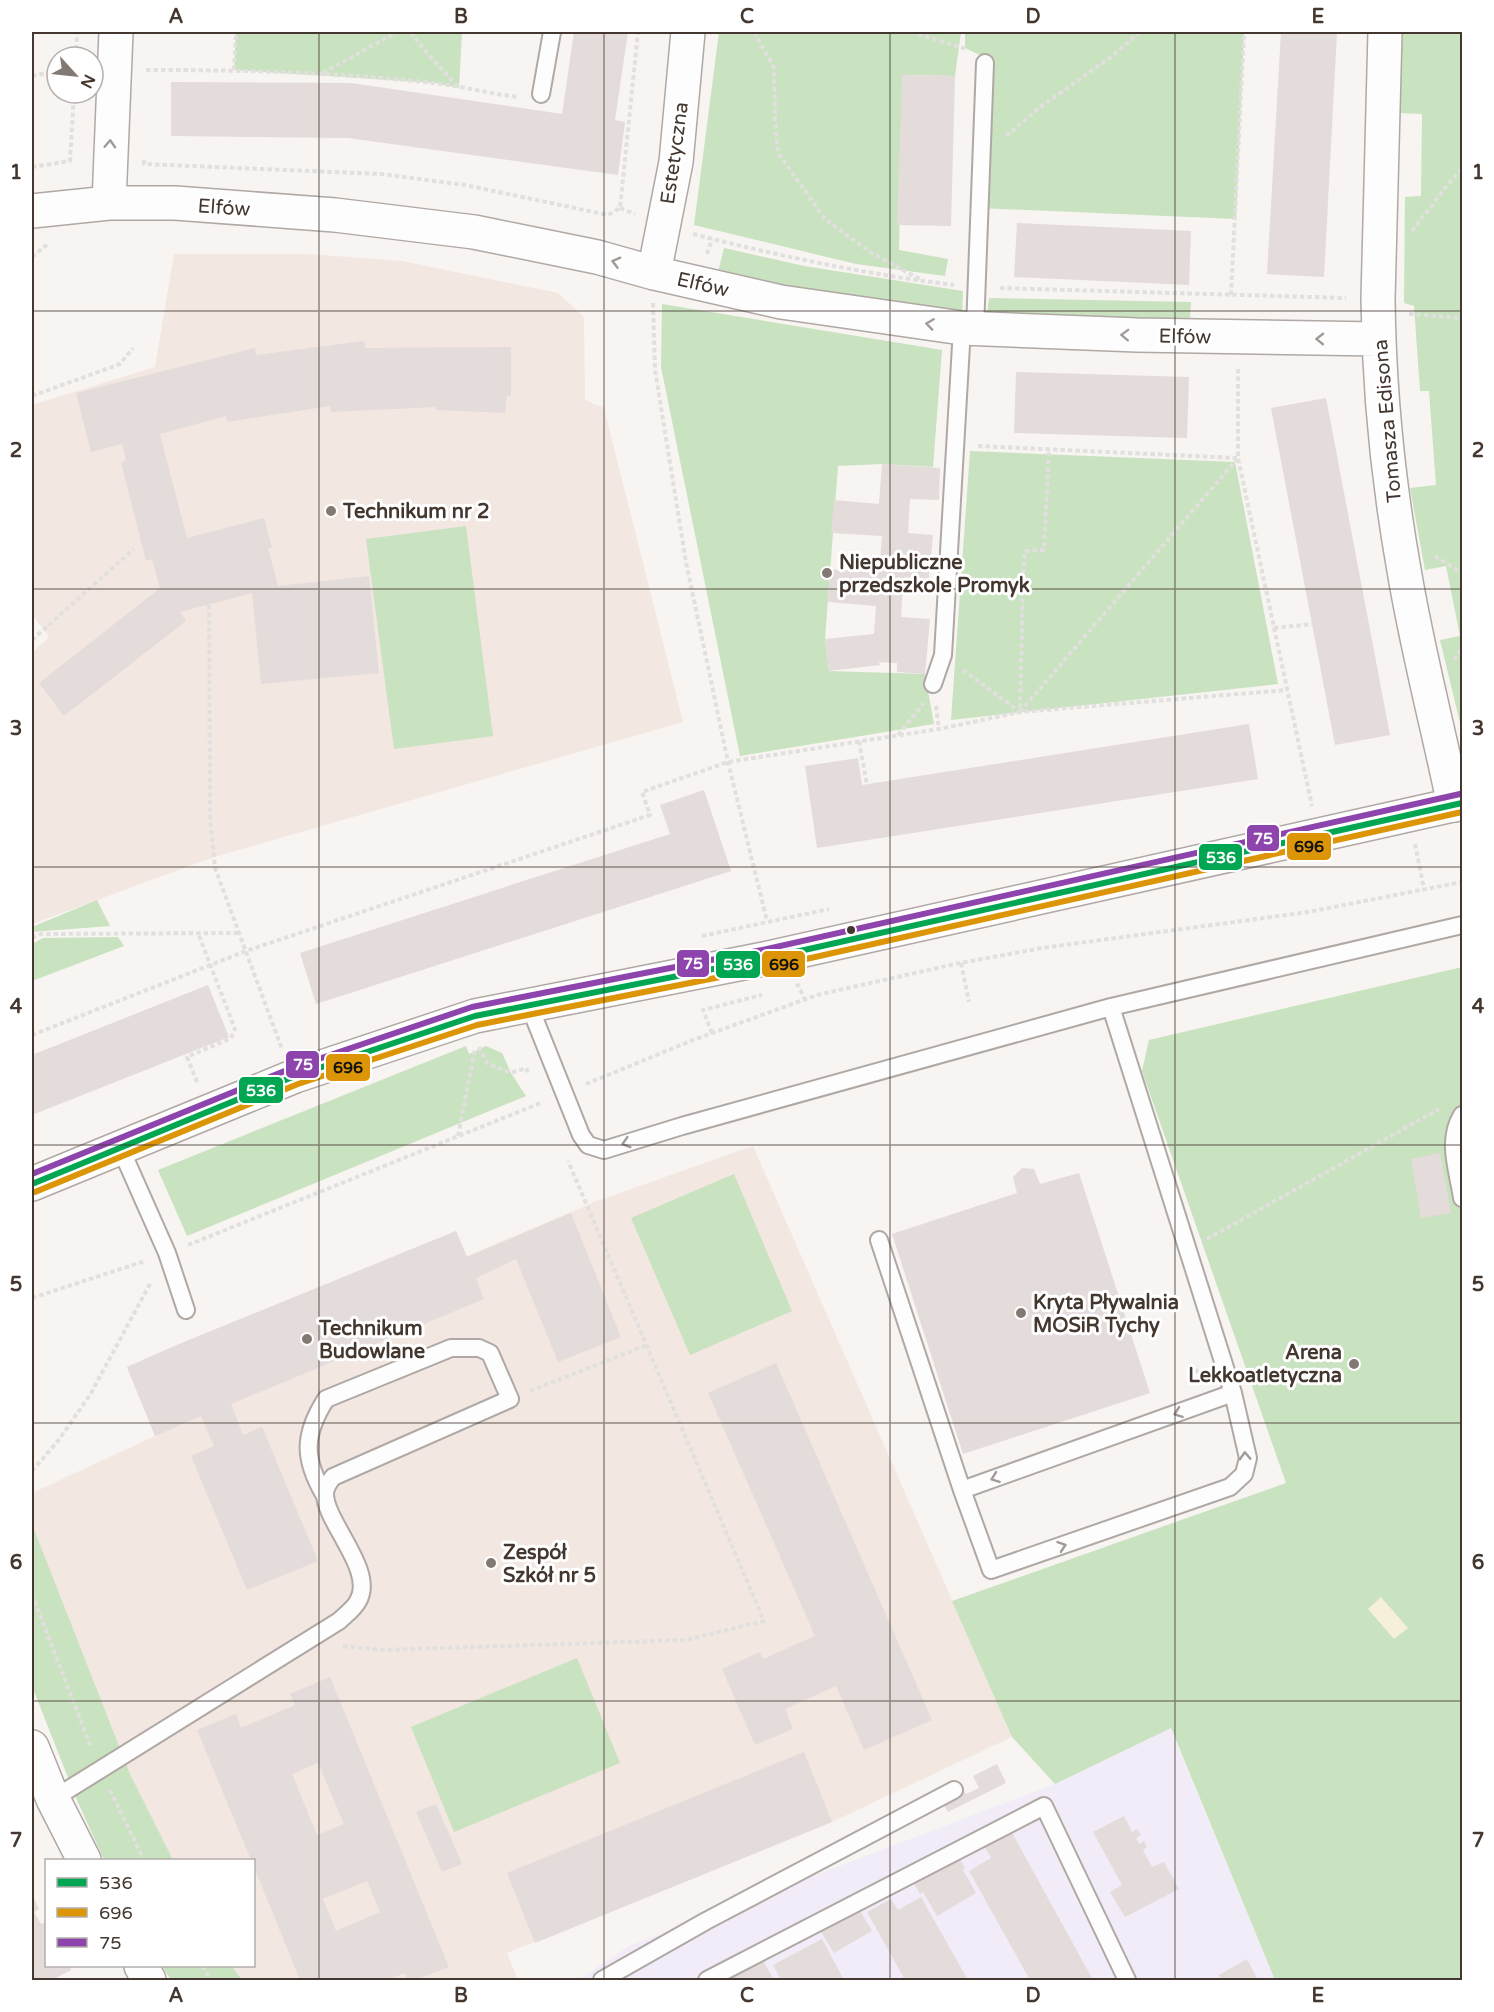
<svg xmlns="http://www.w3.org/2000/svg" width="1494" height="2012" viewBox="0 0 1494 2012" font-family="'Varela Round',sans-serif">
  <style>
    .built { fill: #f2e7e1 }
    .industrial { fill: #f2ecf8 }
    .green { fill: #c9e2bf }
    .sand { fill: #f6efda }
    .building { fill: #e4dbdb; fill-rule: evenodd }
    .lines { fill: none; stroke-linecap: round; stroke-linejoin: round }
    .service-casing { stroke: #b0a8a4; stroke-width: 20 }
    .minor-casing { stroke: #b0a8a4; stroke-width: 36 }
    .tertiary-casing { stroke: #b0a8a4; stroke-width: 36 }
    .path { stroke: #e1e0de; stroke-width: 4; stroke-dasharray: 4.5 3; stroke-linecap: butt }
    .service { stroke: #fefdfd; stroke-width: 16 }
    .minor { stroke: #fefdfd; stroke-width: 33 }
    .tertiary { stroke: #fefdfd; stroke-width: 33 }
    .bus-1-casing { stroke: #fff; stroke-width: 10 }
    .bus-2-casing { stroke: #fff; stroke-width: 10 }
    .bus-3-casing { stroke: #fff; stroke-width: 10 }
    .bus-1 { stroke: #00a651; stroke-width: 6 }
    .bus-2 { stroke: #dc9507; stroke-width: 6 }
    .bus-3 { stroke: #8e44ad; stroke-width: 6 }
    .oneway { stroke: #a19a96 }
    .grid { fill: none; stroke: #44372f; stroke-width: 1.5; stroke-opacity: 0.55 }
    .poi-dot { fill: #837973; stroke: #fff; stroke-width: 2 }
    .bus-dot { fill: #44372f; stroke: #fff; stroke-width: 2 }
    .labels { text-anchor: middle; stroke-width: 6; stroke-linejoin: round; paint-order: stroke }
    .street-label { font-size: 20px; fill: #44372f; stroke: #fff }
    .poi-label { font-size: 20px; font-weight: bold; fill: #44372f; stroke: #fff; text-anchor: start }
    .line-badge { stroke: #fff; stroke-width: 2 }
    .badge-label { font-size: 16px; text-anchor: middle; font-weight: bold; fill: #fff }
    .pale-badge-label { font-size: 16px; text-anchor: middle; font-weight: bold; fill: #111 }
    .neatline { fill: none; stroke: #44372f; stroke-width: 2 }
    .grid-label { font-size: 20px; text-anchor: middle; font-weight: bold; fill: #44372f }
  </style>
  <rect width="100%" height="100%" fill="#f7f4f2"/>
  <path class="built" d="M174 254H308L402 261 558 293 584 317 585 400 604 408 683 722 214 857 32 924V653L49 637 32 614V405L155 367Z
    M753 1146 1012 1737 832 1822 507 1953 518 1980H242L232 1966H254V1860H173L130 1774 32 1524V1493L155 1436 127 1367 456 1231 467 1256 597 1201Z"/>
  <path class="industrial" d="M1170 1728 1275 1980H578L629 1946 1055 1784Z"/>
  <path class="green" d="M236 32H462L459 88 435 83 234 70Z
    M719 32H961L955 76 902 75 899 250 948 259 945 276 856 264 694 225Z
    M965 32H1244L1236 219 980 208 982 56 965 48Z
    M1402 32H1462V731L1440 640 1460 636 1446 566 1425 570 1410 488 1436 485 1429 391H1420L1414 306 1404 303 1405 197 1421 196 1422 114 1399 113Z
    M724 248 804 266 963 291 962 320 782 294 718 272Z
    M989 298 1191 302 1190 320 987 314Z
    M662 304 942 350 933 467 882 464 838 466 825 639 829 671 925 674 934 724 740 756 661 367Z
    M970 451 1235 462 1278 684 951 720Z
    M466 526 493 736 394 749 366 539Z
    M97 900 110 926 32 932V927Z
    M118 937 124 946 32 981V944L43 938Z
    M1462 967V1980H1275L1171 1728 1055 1784 1012 1737 952 1601 1286 1483 1142 1071 1149 1040Z
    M466 1046 469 1054 486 1046 502 1053 511 1073 526 1096 187 1236 158 1170Z
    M734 1174 792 1311 690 1355 631 1218Z
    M32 1524 130 1774 173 1860H104L76 1798 32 1686Z
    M577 1658 620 1763 454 1832 411 1727Z
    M162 1966H232L242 1980H171Z"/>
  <path class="sand" d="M1381 1597 1408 1628 1394 1639 1368 1609Z"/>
  <path class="building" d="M574 32H628L615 120 625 122 618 175 348 138 171 136V82L351 83 562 114Z
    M1281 32H1337L1324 277 1267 274Z
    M902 75 955 76 951 226 897 225Z
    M1017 223 1191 231 1189 285 1014 277Z
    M364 341 365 348 511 347V396H507L505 413 436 410V407L331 412 330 406 227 422 226 416 160 434 187 538 264 518 272 548H268L278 586 369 576 379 673 261 684 252 593 180 612 186 621 64 716 39 683 160 588 152 559 146 561 121 462 126 460 122 444 91 452 76 393 255 348 256 355Z
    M1016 372 1189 377 1187 438 1014 433Z
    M1326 398 1390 735 1335 745 1271 408Z
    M882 464 940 468 939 500 910 499 908 533 933 535 928 588 903 586 901 617 930 619 925 674 897 672V663L879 662 880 665 829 671 825 639 874 634 876 606 828 602 830 569 879 573 882 536 831 533 834 500 879 504Z
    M1249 724 1258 779 817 848 805 766 858 758 862 785Z
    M704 790 731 871 316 1004 300 953 670 834 660 805Z
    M208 985 229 1037 32 1115V1055Z
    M1440 1153 1451 1213 1421 1218 1411 1159Z
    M1022 1168 1034 1169 1040 1184 1079 1173 1150 1393 963 1454 892 1234 1017 1193 1013 1177Z
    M571 1213 621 1337 558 1362 516 1259 476 1278 484 1299 231 1404 243 1435 262 1427 318 1561 247 1590 191 1456 214 1446 201 1416 155 1436 127 1367 179 1344 456 1231 467 1257Z
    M776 1363 932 1720 864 1750 836 1686 785 1709 793 1729 755 1745 722 1669 760 1652 763 1659 815 1636 708 1393Z
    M330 1677 449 1967 415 1980H408L405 1973 387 1980H300L254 1867V1860H251L197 1730 236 1714 241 1728 295 1705 290 1694ZM318 1763 344 1824 317 1835 292 1774ZM367 1881 380 1912 336 1931 323 1899Z
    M804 1752 832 1822 535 1943 507 1873Z
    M997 1764 1006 1783 948 1812 942 1802 964 1791 966 1794 979 1788 973 1776Z
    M436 1804 462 1864 442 1872 416 1812Z
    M1124 1816 1132 1832 1137 1829 1141 1835 1136 1838 1139 1844 1144 1841 1147 1847 1143 1850 1152 1867 1164 1862 1179 1889 1125 1917 1110 1892 1122 1885 1093 1832Z
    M1010 1829 1093 1980H1030L969 1871 991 1858 983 1844Z
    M957 1854 965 1868 963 1870 976 1893 937 1916 923 1892 920 1894 912 1880Z
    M32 1894 39 1909 34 1912 41 1924 46 1922V1966H69L71 1970 52 1980H32Z
    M921 1897 968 1980H905L867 1912 891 1899 898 1910Z
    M858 1907 872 1931 834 1953 820 1930Z
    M822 1939 844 1980H781L773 1965Z
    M761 1957 774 1980H724Z
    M1247 1959 1258 1980H1222L1219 1975Z"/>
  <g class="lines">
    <g class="service-casing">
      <path id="service" d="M541 94 552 32
        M975 329 985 63
        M933 684 943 655 962 328
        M529 1005 581 1135 588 1145 604 1150 682 1126 1111 1007 1462 925
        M1111 1007 1233 1393 1248 1458 1244 1474 1230 1487 991 1570 962 1490 1233 1393
        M1462 1115C1446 1141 1458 1170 1462 1198
        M120 1147 167 1253 186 1310
        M879 1240 962 1490
        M53 1799 339 1621C345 1615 354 1609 358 1601 376 1571 325 1522 325 1494 325 1486 329 1483 333 1477L510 1399 490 1353 479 1348H451L326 1399C303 1435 303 1459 325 1496
        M602 1980 706 1921 954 1790
        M707 1980 1044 1806 1127 1980"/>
    </g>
    <g class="minor-casing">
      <path id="minor" d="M1385 32 1378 299C1379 390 1388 480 1404 570 1417 649 1438 727 1454 805
        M109 203 116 32
        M32 211 109 203H175L335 215 474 232 597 257 654 273 781 302 962 328 1137 335 1378 339
        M654 273 676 162 688 32"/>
    </g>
    <g class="tertiary-casing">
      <path id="tertiary" d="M32 1184 295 1076 475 1016 764 959 1462 803
        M32 1747 53 1799 84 1860
        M141 1966 149 1980"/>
    </g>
    <path class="path" d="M411 32 421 46 458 87
      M754 32 774 68 775 119 778 153 825 219 870 252 921 280
      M911 32 967 49
      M76 57 77 32
      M146 70C242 70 338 72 433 83 462 86 490 94 519 97
      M234 70 236 32
      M323 73 397 32
      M32 76 57 71
      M1006 136 1039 108 1111 57 1140 32
      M144 160V164L381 174 465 185 608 215 620 208 638 32
      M32 167 70 161 74 93
      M620 208 635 214
      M1412 231 1449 183 1462 169
      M693 234C779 256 865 274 954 285
      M707 254 712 239
      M32 257 49 243
      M1000 288 1346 298
      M1231 295 1244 32
      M653 303 655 370 686 562 728 762 767 921
      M1409 314 1462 318
      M1238 369V458L1312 806
      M32 396 120 364 133 348
      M978 446 1237 458
      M1435 556 1462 573
      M1023 581 1025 551 1044 550 1049 449
      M209 605 210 816 215 868 282 1049
      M1274 628 1312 624
      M32 640 134 549
      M1454 660 1462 648
      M963 670 1020 712 1023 581 971 580
      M936 706 939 729
      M1020 712 1237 459
      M898 735 924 703
      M859 741 867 785
      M1415 844 1424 889
      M702 936 829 909
      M32 938 41 934 239 933
      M961 963 969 1002
      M796 986 798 985 805 1000
      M712 1033 703 1010 762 995
      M32 1035 246 951 650 815 642 792 728 762 939 729 1020 712 1287 690
      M479 1047 487 1063 511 1073 526 1068 528 1072
      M197 1082 187 1057 231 1038 235 1029 198 933
      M586 1084 693 1040 817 995 955 964 1042 948 1308 912 1462 882
      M458 1136 475 1049
      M1207 1239 1439 1109
      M188 1245 543 1102
      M32 1298 145 1261
      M1193 1380 1199 1366
      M530 1391 647 1345
      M32 1471 58 1441 90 1395 151 1282
      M32 1594 91 1747
      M343 1646 382 1650 686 1640 764 1621 568 1161
      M110 1790 144 1860
      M202 1966 212 1980"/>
    <use href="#service" class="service"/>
    <use href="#minor" class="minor"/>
    <use href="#tertiary" class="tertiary"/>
    <g class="bus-1-casing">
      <path id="bus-1" d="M32 1184 295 1076 475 1016 764 959 1462 803"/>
    </g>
    <g class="bus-2-casing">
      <path id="bus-2" d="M35 1192 298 1084 477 1025 766 968 1462 812"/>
    </g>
    <g class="bus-3-casing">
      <path id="bus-3" d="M32 1174 292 1068 472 1007 762 950 1460 794"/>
    </g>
    <use href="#bus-1" class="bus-1"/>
    <use href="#bus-2" class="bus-2"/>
    <use href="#bus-3" class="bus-3"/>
  </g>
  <defs><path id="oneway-chevron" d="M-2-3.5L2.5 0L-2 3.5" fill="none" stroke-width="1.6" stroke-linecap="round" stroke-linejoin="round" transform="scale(1.5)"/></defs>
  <g class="oneway">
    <use href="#oneway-chevron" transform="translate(110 144) rotate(-87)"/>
    <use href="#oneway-chevron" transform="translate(616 262) rotate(-165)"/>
    <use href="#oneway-chevron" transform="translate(930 324) rotate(-172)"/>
    <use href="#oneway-chevron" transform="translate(1125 335) rotate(-178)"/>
    <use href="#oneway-chevron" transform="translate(1320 339) rotate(-179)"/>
    <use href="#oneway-chevron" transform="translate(626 1143) rotate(163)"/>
    <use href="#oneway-chevron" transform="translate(1178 1413) rotate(160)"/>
    <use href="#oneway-chevron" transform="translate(1245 1456) rotate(-92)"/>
    <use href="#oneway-chevron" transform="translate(995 1478) rotate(160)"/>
    <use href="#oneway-chevron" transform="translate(1062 1546) rotate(-19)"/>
  </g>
  <path class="grid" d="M319 32V1980M604 32V1980M890 32V1980M1175 32V1980M32 311H1462M32 589H1462M32 867H1462M32 1145H1462M32 1423H1462M32 1701H1462"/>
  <g class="poi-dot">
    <circle cx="331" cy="511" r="6"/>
    <circle cx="827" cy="573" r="6"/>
    <circle cx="1021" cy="1313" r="6"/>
    <circle cx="307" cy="1339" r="6"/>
    <circle cx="1354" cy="1364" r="6"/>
    <circle cx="491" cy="1563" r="6"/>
  </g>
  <circle class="bus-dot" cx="851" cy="930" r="5"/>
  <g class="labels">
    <g class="street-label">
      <text transform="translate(674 153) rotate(-82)" y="7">Estetyczna</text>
      <text transform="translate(224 207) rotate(4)" y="7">Elfów</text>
      <text transform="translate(703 284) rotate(13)" y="7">Elfów</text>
      <text transform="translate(1185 336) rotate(1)" y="7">Elfów</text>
      <text transform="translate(1387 421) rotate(-95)" y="7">Tomasza Edisona</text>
    </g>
    <g class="poi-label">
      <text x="343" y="518">Technikum nr 2</text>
      <text x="839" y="569">Niepubliczne<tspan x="839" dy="23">przedszkole Promyk</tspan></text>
      <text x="1033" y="1309">Kryta Pływalnia<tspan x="1033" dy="23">MOSiR Tychy</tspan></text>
      <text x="319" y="1335">Technikum<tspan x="319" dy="23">Budowlane</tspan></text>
      <text x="1342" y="1359" text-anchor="end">Arena<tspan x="1342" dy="23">Lekkoatletyczna</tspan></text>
      <text x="503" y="1559">Zespół<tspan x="503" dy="23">Szkół nr 5</tspan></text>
    </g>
  </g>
  <g class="line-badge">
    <rect x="1246" y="824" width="34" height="28" rx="6" fill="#8e44ad"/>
    <rect x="1286" y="832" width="46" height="29" rx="6" fill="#dc9507"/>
    <rect x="1198" y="843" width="45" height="28" rx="6" fill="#00a651"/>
    <rect x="676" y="949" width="34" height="29" rx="6" fill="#8e44ad"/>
    <rect x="761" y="950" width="45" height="28" rx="6" fill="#dc9507"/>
    <rect x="715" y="950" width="46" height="29" rx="6" fill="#00a651"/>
    <rect x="285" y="1050" width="35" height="29" rx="6" fill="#8e44ad"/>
    <rect x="325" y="1053" width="46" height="29" rx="6" fill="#dc9507"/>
    <rect x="238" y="1076" width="46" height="28" rx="6" fill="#00a651"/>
  </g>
  <g class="badge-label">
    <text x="1263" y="844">75</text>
    <text x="1221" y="863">536</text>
    <text x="693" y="969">75</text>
    <text x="738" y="970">536</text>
    <text x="303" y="1070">75</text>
    <text x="261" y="1096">536</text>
  </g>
  <g class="pale-badge-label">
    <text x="1309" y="852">696</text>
    <text x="784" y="970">696</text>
    <text x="348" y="1073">696</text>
  </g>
  <rect width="1494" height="2012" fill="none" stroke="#ffffff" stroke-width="66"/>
  <rect x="45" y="1859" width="210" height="108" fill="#ffffff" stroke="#b4afac" stroke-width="1.5"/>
  <rect x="57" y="1878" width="30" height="9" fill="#00a651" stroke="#b4afac" stroke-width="1.5"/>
  <text x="99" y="1889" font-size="18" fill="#44372f">536</text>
  <rect x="57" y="1908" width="30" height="9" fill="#dc9507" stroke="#b4afac" stroke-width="1.5"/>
  <text x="99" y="1919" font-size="18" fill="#44372f">696</text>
  <rect x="57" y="1938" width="30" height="9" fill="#8e44ad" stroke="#b4afac" stroke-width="1.5"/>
  <text x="99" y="1949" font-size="18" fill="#44372f">75</text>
  <g transform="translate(75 75) rotate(117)"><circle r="28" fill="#ffffff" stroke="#b4afac" stroke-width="1.5"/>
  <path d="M0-4.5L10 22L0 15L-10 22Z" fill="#837973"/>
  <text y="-9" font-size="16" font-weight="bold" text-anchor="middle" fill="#44372f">N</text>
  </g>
  <rect x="33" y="33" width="1428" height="1946" class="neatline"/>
  <g class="grid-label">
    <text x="176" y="23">A</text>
    <text x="461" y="23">B</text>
    <text x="747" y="23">C</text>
    <text x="1033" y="23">D</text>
    <text x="1318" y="23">E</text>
    <text x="16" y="179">1</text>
    <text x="1478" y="179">1</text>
    <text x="16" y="457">2</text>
    <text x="1478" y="457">2</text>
    <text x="16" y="735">3</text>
    <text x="1478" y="735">3</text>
    <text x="16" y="1013">4</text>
    <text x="1478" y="1013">4</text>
    <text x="16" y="1291">5</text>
    <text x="1478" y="1291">5</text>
    <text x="16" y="1569">6</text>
    <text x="1478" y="1569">6</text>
    <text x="16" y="1847">7</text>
    <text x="1478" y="1847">7</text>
    <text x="176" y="2002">A</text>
    <text x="461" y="2002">B</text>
    <text x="747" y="2002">C</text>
    <text x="1033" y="2002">D</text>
    <text x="1318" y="2002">E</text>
  </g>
</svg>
